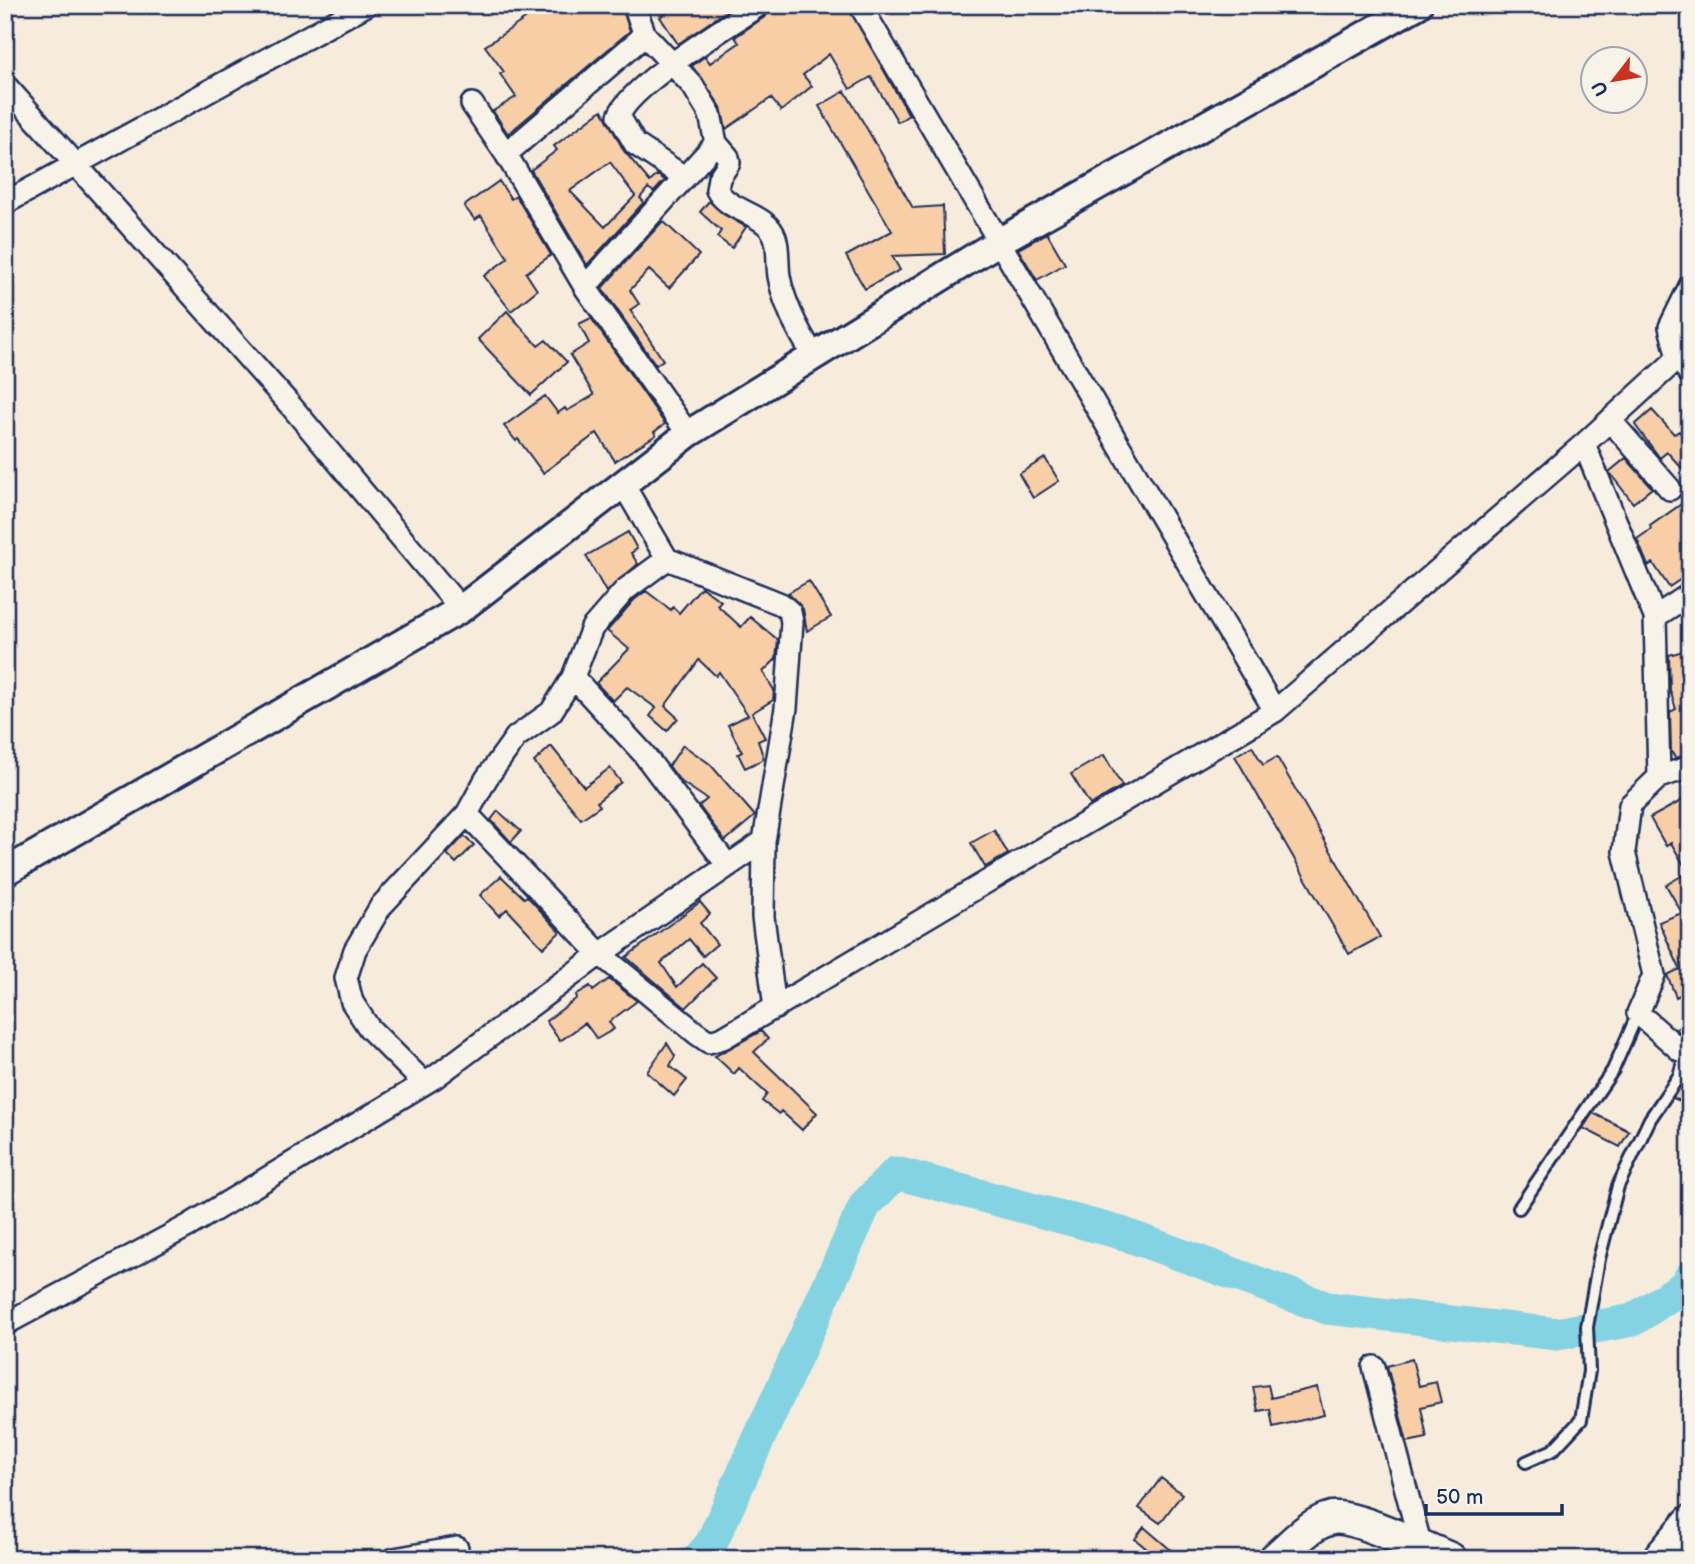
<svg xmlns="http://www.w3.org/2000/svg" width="1695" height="1564" viewBox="0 0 1695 1564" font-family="'Balsamiq Sans',sans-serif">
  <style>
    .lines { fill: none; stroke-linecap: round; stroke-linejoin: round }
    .river { stroke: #84d3e2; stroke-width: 33 }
    .building { fill: #f7cea6; stroke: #1b2f5e; stroke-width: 2; fill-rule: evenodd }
    .service-casing { stroke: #1b2f5e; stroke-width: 16 }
    .minor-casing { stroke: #1b2f5e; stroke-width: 26 }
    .tertiary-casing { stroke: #1b2f5e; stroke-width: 32 }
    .secondary-casing { stroke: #1b2f5e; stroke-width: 37 }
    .service { stroke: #f7f3e8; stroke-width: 10 }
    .minor { stroke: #f7f3e8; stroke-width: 21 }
    .tertiary { stroke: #f7f3e8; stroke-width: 26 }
    .secondary { stroke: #f7f3e8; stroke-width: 32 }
  </style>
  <rect width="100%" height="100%" fill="#f7ecdb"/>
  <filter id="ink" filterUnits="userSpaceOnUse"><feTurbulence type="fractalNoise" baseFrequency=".0143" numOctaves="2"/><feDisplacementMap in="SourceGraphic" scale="14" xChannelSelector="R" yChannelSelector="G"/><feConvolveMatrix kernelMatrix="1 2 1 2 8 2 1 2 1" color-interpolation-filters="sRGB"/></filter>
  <g filter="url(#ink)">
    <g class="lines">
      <path class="river" d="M698 1559 711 1544 865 1205 896 1173 1121 1233 1327 1308 1557 1334 1633 1320 1687 1284 1690 1277"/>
    </g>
    <path class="building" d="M546 5H563L568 13 579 5H621L630 31 508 134 493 111 516 97 500 74 504 72 485 46Z
      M679 5H735L678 44 660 17Z
      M772 5H807L813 14 828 5H847L909 115 898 122 871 77 850 89 829 54 803 75 812 86 781 111 771 98 726 129 721 107 692 66 705 56 710 63 739 43 735 37 766 16Z
      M845 91 913 208 943 206 945 254 892 256 900 270 865 289 846 256 892 231 819 106Z
      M602 110 624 151 650 182 657 175 665 180 654 192 648 188 640 198 644 202 587 265 531 170 557 150 554 146ZM610 162 635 196 605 227 570 191Z
      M499 181 511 199 516 196 551 255 526 273 537 290 511 311 484 276 508 258 481 216 475 220 464 206Z
      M709 201 723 214 746 227 732 248 717 237 721 231 700 212Z
      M663 221 699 255 669 288 649 270 630 290 639 304 630 310 663 360 656 365 602 288Z
      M1047 233 1065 264 1037 280 1018 249Z
      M507 311 538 346 546 340 567 362 531 395 478 339Z
      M591 318 665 424 654 432 656 435 615 461 597 433 543 473 518 439 516 441 504 426 545 396 558 413 565 408 567 411 594 395 570 355 589 343 579 324Z
      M1652 410 1674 434 1679 431 1690 446V477L1667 452 1660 458 1635 425Z
      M1045 458 1059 481 1033 498 1019 474Z
      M1626 458 1652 488 1633 503 1609 472Z
      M1690 498V573L1669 587 1653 563 1648 566 1637 539 1651 529 1650 526Z
      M628 532 637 549 631 553 638 564 606 592 586 556Z
      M809 581 831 617 807 631 803 609 788 593Z
      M701 587 721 601 717 605 741 627 750 617 778 640 776 659 763 672 774 690 773 700 752 713 765 738 758 741 764 759 745 768 738 754 742 752 728 725 748 715 719 672 716 676 699 660 665 706 678 718 667 731 650 716 656 708 627 687 613 701 596 683 629 649 607 631 634 600 646 591 671 610 673 607 679 613Z
      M1690 649V754L1675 758 1671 751 1670 712 1676 709 1670 690 1669 655Z
      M683 745 710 764 755 816 725 841 699 806 707 799 680 781 669 766Z
      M551 746 584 787 610 768 621 782 597 802 600 806 581 819 534 762Z
      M1252 746 1263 765 1277 757 1380 937 1349 954 1235 756Z
      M1104 755 1122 786 1090 805 1071 774Z
      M1690 796V990L1676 997 1667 975 1680 969 1659 922 1682 913 1666 885 1688 872 1671 843 1666 846 1650 818Z
      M498 811 521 831 511 842 491 820Z
      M994 830 1008 854 985 867 971 843Z
      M464 836 474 845 456 863 447 854Z
      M501 876 524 898 527 896 560 932 543 948 507 909 499 916 480 895Z
      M700 902 710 914 700 923 717 944 703 956 689 939 661 963 677 987 702 963 716 978 686 1008 626 957Z
      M609 979 637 1001 609 1022 614 1029 597 1039 585 1023 560 1041 546 1021 577 998 576 995 590 986 593 991Z
      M1690 1020V1036H1684L1676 1029Z
      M761 1031 768 1039 754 1052 817 1113 802 1130 781 1111 779 1114 762 1101 767 1094 739 1068 734 1074 715 1056Z
      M667 1043 675 1056 670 1066 687 1080 674 1096 647 1072Z
      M1690 1067V1105L1673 1098Z
      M1593 1113 1629 1131 1620 1147 1583 1128Z
      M1412 1359 1419 1386 1436 1382 1441 1402 1421 1407 1427 1438 1407 1442 1387 1366Z
      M1268 1385 1271 1398 1317 1387 1324 1415 1273 1427 1270 1409 1258 1411 1253 1387Z
      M1161 1478 1182 1494 1160 1523 1139 1508Z
      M1144 1527 1172 1551 1166 1559H1159L1135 1539Z"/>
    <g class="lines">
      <g class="service-casing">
        <path id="service" d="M1519 1208 1613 1070 1638 1013
          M1526 1462 1553 1450 1581 1420 1589 1371 1587 1327 1599 1259 1618 1186 1650 1119 1679 1076 1686 1052"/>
      </g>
      <g class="minor-casing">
        <path id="minor" d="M860 5 1275 711
          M5 85 291 406 461 609
          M472 104 506 154 585 287 688 434
          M716 143 728 157 729 163 719 178 717 190C728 212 767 213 775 237 779 248 777 264 779 276 784 305 798 331 814 356
          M506 154 645 35
          M684 177 635 144 619 116C630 85 729 26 759 5
          M5 203 366 5
          M1690 286 1670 327 1678 358 1690 374
          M585 287 716 143 710 114 693 86 645 35 634 5
          M1610 420 1670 489
          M1584 444 1655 617 1659 777
          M624 486 667 559 781 604 790 612 792 622 786 708 764 841 763 917 775 1008
          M1655 617 1690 594
          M573 677 643 753 728 866
          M1690 767 1659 777 1630 805 1624 852 1654 975 1638 1013 1680 1050 1690 1049
          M467 814 600 954 696 1033 709 1042 723 1038 1275 711 1584 444 1678 358
          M424 1083 369 1028 352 1002 346 978 355 950 381 906 467 814 486 779 516 737 551 712 573 677 592 628 625 590 667 559
          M5 1324 188 1226 435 1077 600 954 764 841
          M1374 1367 1421 1547
          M394 1559 457 1548"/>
      </g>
      <g class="tertiary-casing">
        <path id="tertiary" d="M5 872 461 609 688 434 1000 241 1418 5"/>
      </g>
      <g class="secondary-casing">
        <path id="secondary" d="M1275 1559C1292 1545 1310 1523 1332 1518 1352 1514 1428 1550 1450 1559
          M1659 1559 1690 1522"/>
      </g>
      <use href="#service" class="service"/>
      <use href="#minor" class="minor"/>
      <use href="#tertiary" class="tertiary"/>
      <use href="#secondary" class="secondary"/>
    </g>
  </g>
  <rect width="1695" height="1564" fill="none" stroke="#f7f3e8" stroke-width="28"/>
  <rect x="14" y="14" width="1667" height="1536" fill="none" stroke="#1b2f5e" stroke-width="2.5" filter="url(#ink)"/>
  <g transform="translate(1614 80) rotate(239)"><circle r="33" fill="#f7f3e8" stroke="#9fa5b1" stroke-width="2"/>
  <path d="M0-5L12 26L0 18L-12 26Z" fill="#c8321e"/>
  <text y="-10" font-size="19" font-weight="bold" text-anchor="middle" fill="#1b2f5e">U</text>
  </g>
  <path d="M1426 1504v10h136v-10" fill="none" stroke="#1b2f5e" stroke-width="3.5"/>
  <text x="1436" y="1504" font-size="21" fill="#1b2f5e" stroke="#f7f3e8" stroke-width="5" paint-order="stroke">50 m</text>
</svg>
